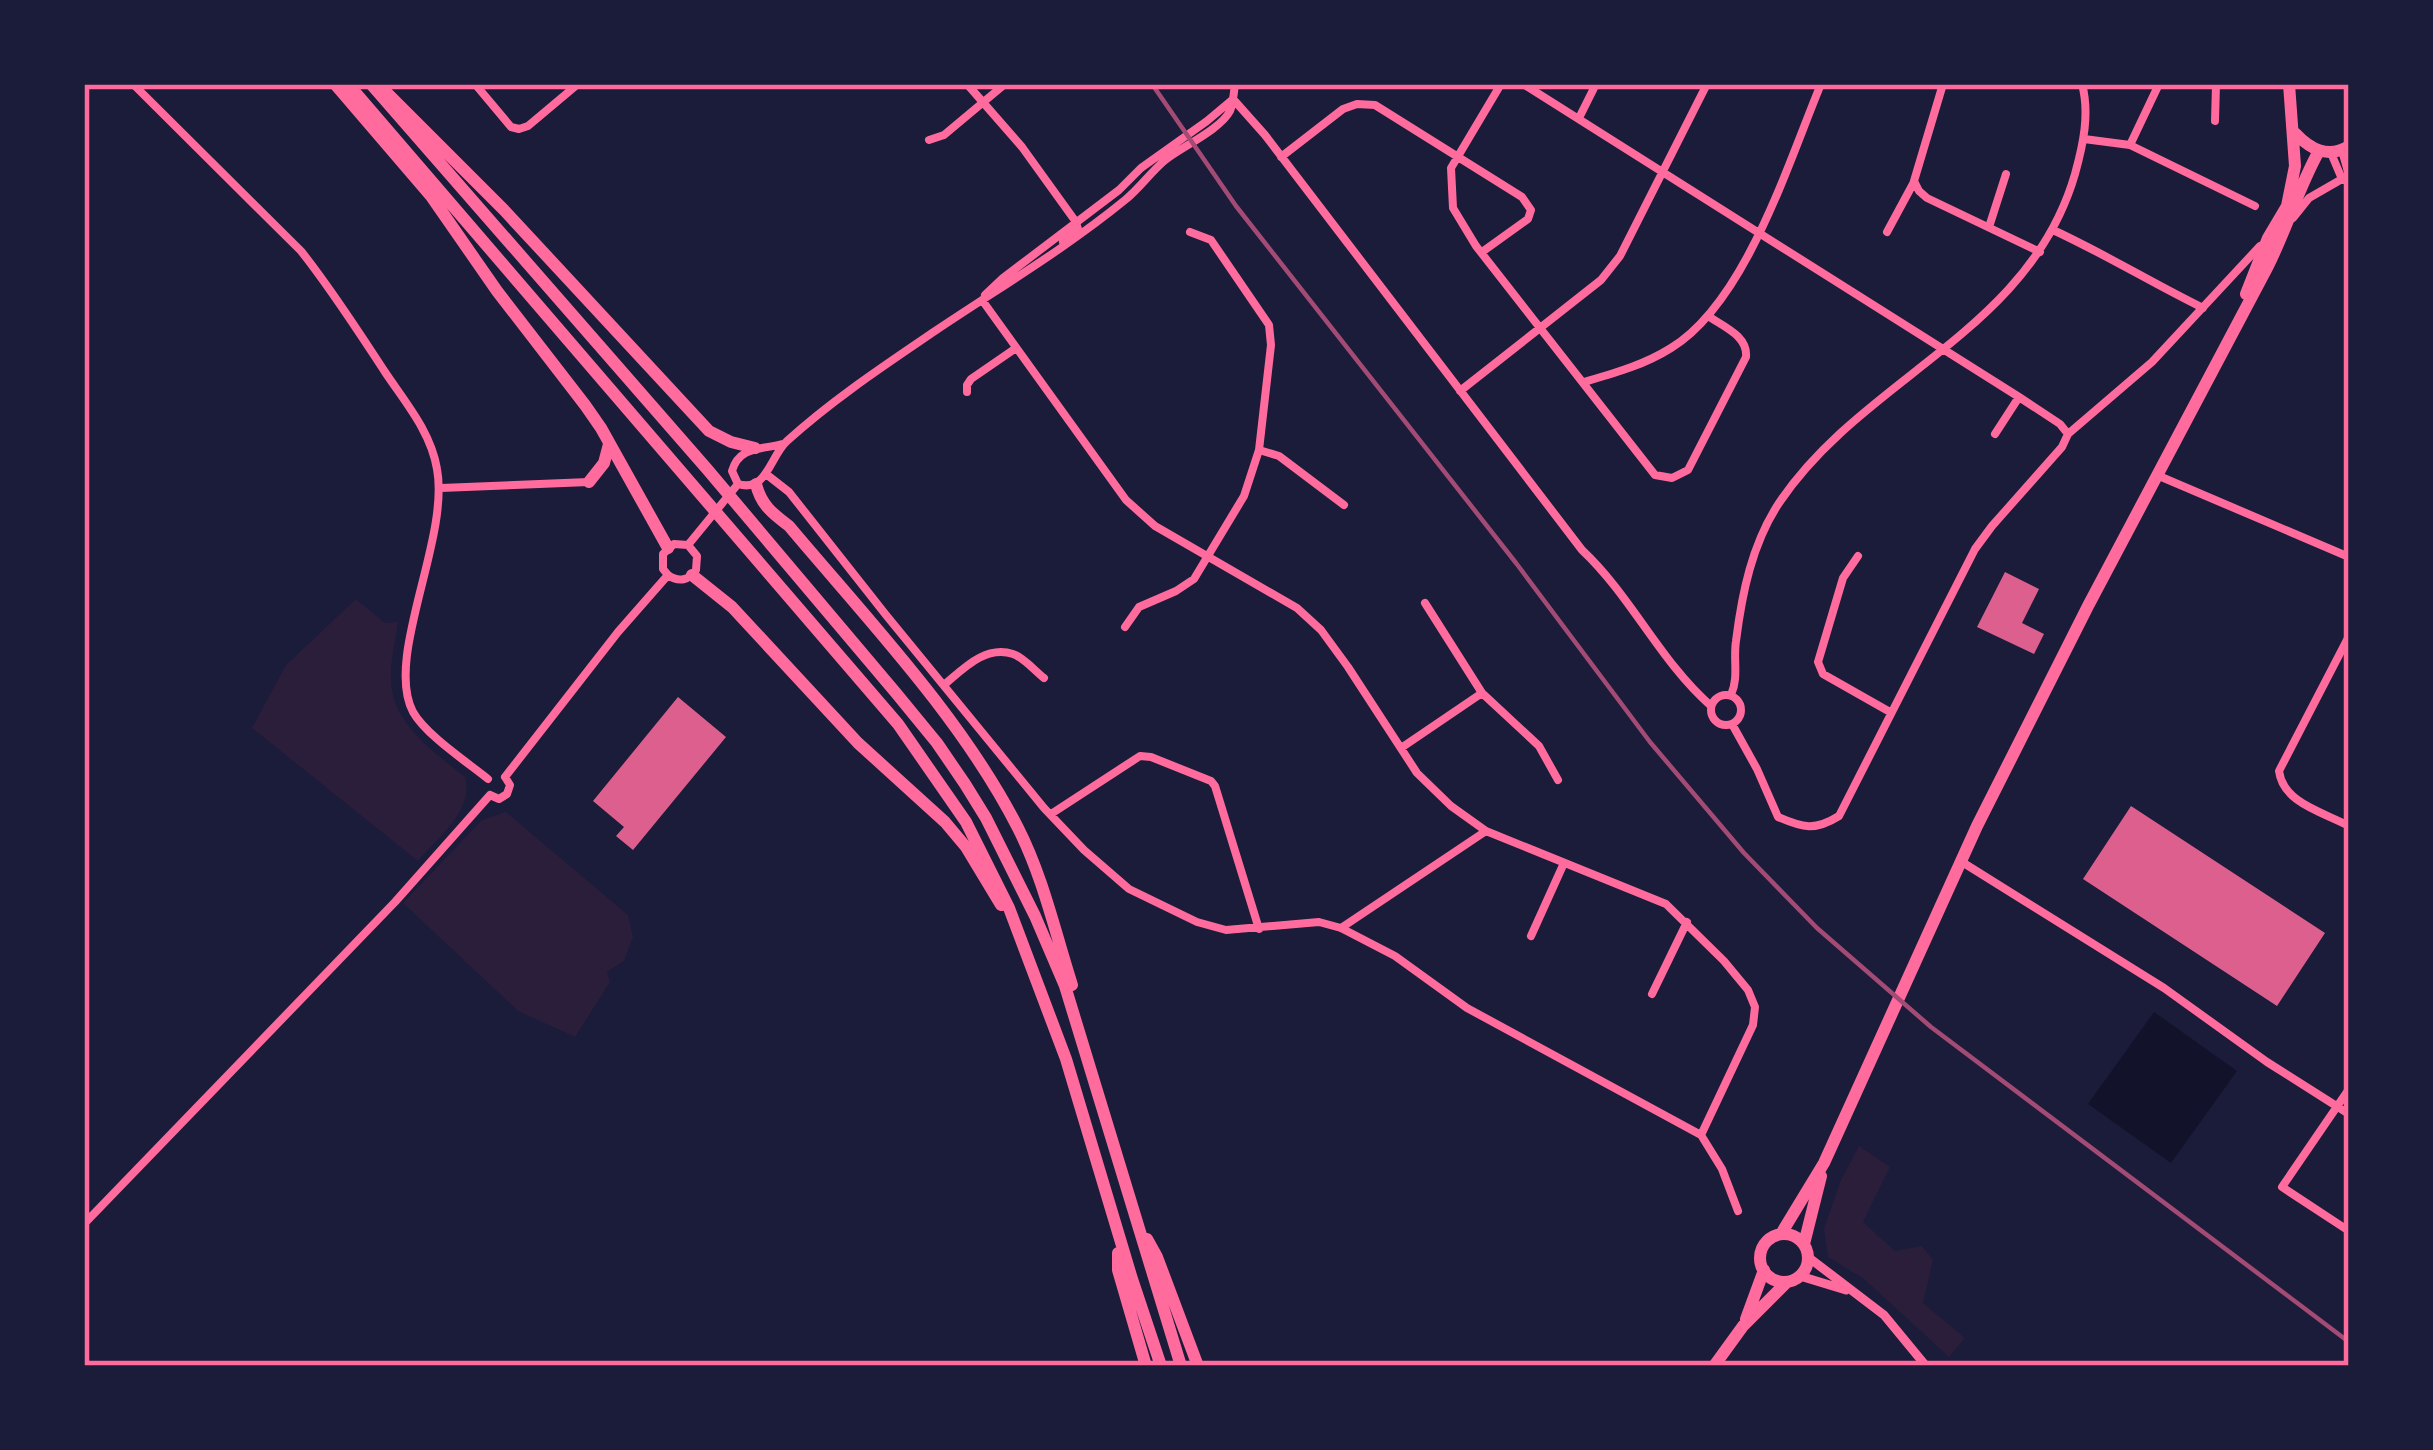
<svg xmlns="http://www.w3.org/2000/svg" width="2433" height="1450" viewBox="0 0 2433 1450" font-family="'Titillium Web',sans-serif">
  <style>
    .green { fill: #2a1e3b }
    .water { fill: #12122b }
    .building { fill: #dd5f8e }
    .lines { fill: none; stroke-linecap: round; stroke-linejoin: round }
    .minor { stroke: #ff6b9d; stroke-width: 8 }
    .tertiary { stroke: #ff6b9d; stroke-width: 9 }
    .primary { stroke: #ff6b9d; stroke-width: 12 }
    .trunk { stroke: #ff6b9d; stroke-width: 12 }
    .rail { stroke: #a44b75; stroke-width: 4.5 }
    .neatline { fill: none; stroke: #ff6b9d; stroke-width: 4.5 }
  </style>
  <rect width="100%" height="100%" fill="#1b1b3a"/>
  <path class="green" d="M356 599 385 623 398 622C396 640 390 661 391 680 392 724 434 752 465 777 475 809 437 839 418 861L252 728 286 665Z
    M506 812 628 915 633 937 624 961 607 972 610 982 575 1037 518 1011 403 903 482 820Z
    M1859 1146 1890 1167 1863 1222 1895 1251 1922 1246 1933 1260 1923 1303 1965 1338 1949 1357 1864 1279 1828 1257 1824 1229 1841 1180Z"/>
  <path class="water" d="M2154 1012 2237 1071 2171 1163 2088 1104Z"/>
  <path class="building" d="M2005 572 2039 589 2022 623 2044 634 2034 654 1977 627Z
    M678 697 726 737 633 850 616 836 624 827 593 801Z
    M2131 806 2325 933 2277 1006 2083 879Z"/>
  <g class="lines">
    <path class="minor" d="M133 84 301 251C332 290 358 331 385 372 405 402 431 432 437 469 450 539 384 657 413 712 426 735 467 762 488 779
      M475 84 511 127 519 129 528 126 578 84
      M967 84 1022 147 1076 222 1078 229 1063 242
      M1501 84 1451 168 1453 208 1476 246 1655 475 1672 478 1688 470 1746 357C1748 336 1724 327 1708 316
      M1523 84 2019 397 2060 424 2068 434
      M1943 84 1914 181 1919 191 1927 198 2040 252
      M1233 99 1265 135 1582 550C1632 597 1659 660 1711 706
      M1579 118 1596 84
      M2215 121 2216 84
      M2084 139 2130 145 2255 206
      M929 140 944 135 1005 84
      M2130 145 2159 84
      M2342 151 2349 175
      M2331 153 2342 179 2349 182
      M1281 157 1343 109 1357 104 1375 105 1522 197 1531 210 1528 219 1482 252
      M2293 218 2309 198 2342 179
      M1989 227 2006 174
      M2053 230C2105 254 2152 283 2203 308
      M1887 232 1914 182
      M985 295 1003 278 1119 190 1141 168 1207 121 1232 100
      M982 300 1126 500 1155 526 1297 608 1321 630 1348 667 1417 773 1451 806 1486 831 1666 904 1724 961 1748 990 1755 1007 1753 1025 1701 1135
      M1584 382C1615 373 1644 365 1671 348 1746 302 1788 163 1821 84
      M1460 391 1601 280 1620 256 1707 84
      M967 392V385L971 379 1016 348
      M1995 434 2019 397
      M1259 450 1279 456 1344 505
      M766 474 789 492 886 615 1044 808 1084 850 1129 889 1197 922 1226 930 1319 922 1341 928 1395 956 1467 1008 1701 1135 1722 1169 1738 1211
      M2159 476 2349 557
      M738 484C767 493 770 456 787 441 832 400 885 365 935 331 999 288 1065 249 1125 200 1139 189 1150 173 1164 161 1181 147 1220 130 1230 111 1233 104 1234 92 1235 84
      M738 484 732 471C739 446 761 450 782 444
      M441 488 589 482
      M688 545 738 484
      M1858 556 1843 578 1818 662 1823 674 1890 712
      M668 575C679 583 689 580 696 570L697 556 688 545
      M668 575 663 569V554L674 544 688 545
      M1425 603 1482 693 1539 746 1558 780
      M1125 627 1139 607 1176 591 1194 579 1244 496 1259 450 1271 345 1269 325 1211 240 1190 232
      M2349 636 2279 771C2283 803 2323 812 2349 826
      M944 685C963 669 985 645 1013 654 1023 657 1035 671 1044 678
      M1711 710a15 15 0 1 1 30 0a15 15 0 1 1-30 0Z
      M1731 695C1739 677 1733 660 1736 641 1742 593 1752 544 1779 503 1864 376 2029 333 2075 174 2083 145 2090 114 2082 84
      M1732 724 1757 769 1778 817C1803 828 1815 831 1839 816L1975 549 1992 526 2062 447 2068 434 2152 362 2260 246
      M1401 748 1482 693
      M505 777 618 632 668 575
      M490 795 499 799 507 794 510 785 505 777
      M1051 814 1140 756 1151 757 1211 781 1215 786 1259 929
      M1962 862 2164 988 2267 1062 2349 1114
      M1341 928 1486 831
      M1531 936 1564 863
      M1652 994 1687 922
      M2349 1089 2282 1187 2349 1231
      M84 1224 395 902 490 795"/>
    <path class="tertiary" d="M1808 1257 1884 1315 1926 1366
      M1800 1276 1846 1290"/>
    <path class="primary" d="M2295 133C2310 149 2328 159 2349 146
      M2246 294 2268 238 2287 206 2295 166 2289 84
      M1781 1234 1824 1163 1977 826 2088 606 2267 268C2286 231 2299 186 2319 151
      M1760 1258a24 24 0 1 1 48 0a24 24 0 1 1-48 0Z
      M1804 1244 1821 1176
      M1746 1319 1764 1270
      M1714 1366 1743 1326 1787 1282"/>
    <path class="trunk" d="M335 84 431 196 497 291 585 405 601 428 668 548
      M348 84 898 724 966 822 1009 908 1066 1059 1132 1279 1161 1366
      M371 84 707 469 896 693 937 743 965 784 986 818 1035 916 1065 986 1181 1366
      M384 90 504 210 709 431 731 442 755 448
      M589 482 604 463 609 444
      M756 484C761 505 773 514 789 526 868 620 962 718 1018 828 1043 877 1055 932 1072 985
      M692 575 732 607 858 743 945 822 966 847 1001 905
      M1147 1239 1157 1257 1198 1366
      M1118 1253V1270L1146 1366"/>
    <path class="rail" d="M1152 84 1236 206 1516 563 1650 742 1744 853 1817 928 1931 1027 2349 1342"/>
  </g>
  <rect width="2433" height="1450" fill="none" stroke="#1b1b3a" stroke-width="174"/>
  <rect x="87" y="87" width="2259" height="1276" class="neatline"/>
</svg>
